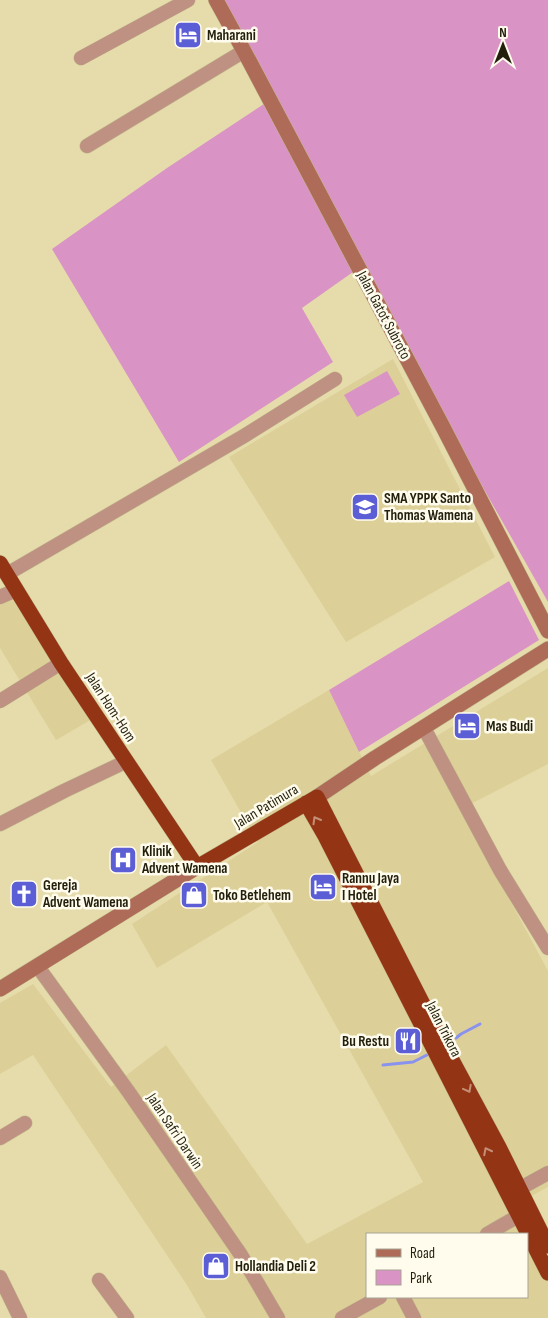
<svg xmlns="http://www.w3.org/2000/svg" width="548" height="1318" viewBox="0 0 548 1318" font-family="'Sofia Sans Condensed',sans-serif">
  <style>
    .built { fill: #dcd098 }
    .green { fill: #d993c5 }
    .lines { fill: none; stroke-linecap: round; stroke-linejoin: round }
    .stream { stroke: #8992ee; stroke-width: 3 }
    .street-casing { stroke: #c3ba8e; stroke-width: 15 }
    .secondary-casing { stroke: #c3ba8e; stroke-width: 16 }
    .highway-casing { stroke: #c3ba8e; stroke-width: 16 }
    .street { stroke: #bf9182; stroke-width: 14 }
    .secondary { stroke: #ae6b57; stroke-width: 15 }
    .highway { stroke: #933514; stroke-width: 15 }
    .oneway { stroke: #c48f76 }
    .labels { text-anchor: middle; stroke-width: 5; stroke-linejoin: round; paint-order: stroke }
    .poi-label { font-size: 15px; font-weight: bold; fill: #221f0c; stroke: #fffcee; text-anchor: start }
    .street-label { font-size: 15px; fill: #221f0c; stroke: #fffcee }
  </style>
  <rect width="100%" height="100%" fill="#e6dcab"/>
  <path class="built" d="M393 359 495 557 346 642 229 457Z
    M10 596 94 718 56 740 0 648V601Z
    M548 668V764L461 809 548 971V1187L509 1208 522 1234H367V1297H527V1242L548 1282V1318H206L187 1285 33 1055 0 1074V1003L33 984 111 1087 166 1045 307 1244 423 1182 267 902 157 968 132 924 258 842 211 760 329 690 371 776Z"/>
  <path class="green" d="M216 0H548V602L448 426 353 272 302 308 333 362 179 462 52 249 167 168 270 100Z
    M387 371 400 394 357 417 344 395Z
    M509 581 539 640 359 752 329 690Z"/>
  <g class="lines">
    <path class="stream" d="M456 1038 461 1034 480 1024
      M383 1065 413 1062 427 1055"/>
    <g class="street-casing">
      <path id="street" d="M81 58 188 0
        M87 146 244 51
        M7 574 244 436 335 379
        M0 597 16 590
        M0 701 61 663
        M424 728 500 870 548 948
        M0 824 64 791 125 762
        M38 967 128 1091 241 1255 278 1318
        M0 1138 25 1123
        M510 1194 548 1173
        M487 1234 527 1211
        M0 1277 20 1318
        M99 1280 127 1318
        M403 1297 414 1318
        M342 1318 380 1297"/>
    </g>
    <g class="secondary-casing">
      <path id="secondary" d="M216 0 244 51 443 427 548 631
        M317 797 375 758 548 649
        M0 989 197 867"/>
    </g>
    <g class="highway-casing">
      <path id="highway" d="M0 563 61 663 197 867 317 797 445 1047 499 1147 548 1246
        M306 803 325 836 548 1273"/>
    </g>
    <use href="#street" class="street"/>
    <use href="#secondary" class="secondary"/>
    <use href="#highway" class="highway"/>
  </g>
  <defs><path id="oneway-chevron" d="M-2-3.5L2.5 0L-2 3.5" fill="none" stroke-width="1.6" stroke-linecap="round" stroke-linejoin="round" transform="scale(1.25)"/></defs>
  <g class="oneway">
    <use href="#oneway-chevron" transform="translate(316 820) rotate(-120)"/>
    <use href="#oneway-chevron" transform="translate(468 1089) rotate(62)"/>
    <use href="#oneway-chevron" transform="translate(487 1151) rotate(-117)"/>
  </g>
  <defs>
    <g id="hotel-square" transform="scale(1.4375)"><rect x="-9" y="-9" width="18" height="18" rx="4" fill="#5c5ed5" stroke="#fffcee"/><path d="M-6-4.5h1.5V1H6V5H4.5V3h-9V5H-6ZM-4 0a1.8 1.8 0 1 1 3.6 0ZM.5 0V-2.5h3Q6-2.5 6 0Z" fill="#fff"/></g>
    <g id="school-square" transform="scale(1.4375)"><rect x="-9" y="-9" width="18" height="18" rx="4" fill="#5c5ed5" stroke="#fffcee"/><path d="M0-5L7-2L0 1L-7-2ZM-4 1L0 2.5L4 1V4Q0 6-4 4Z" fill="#fff"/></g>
    <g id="hospital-square" transform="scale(1.4375)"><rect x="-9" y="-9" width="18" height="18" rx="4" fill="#5c5ed5" stroke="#fffcee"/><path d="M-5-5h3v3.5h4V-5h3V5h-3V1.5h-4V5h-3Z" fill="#fff"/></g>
    <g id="church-square" transform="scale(1.4375)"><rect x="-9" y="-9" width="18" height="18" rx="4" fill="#5c5ed5" stroke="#fffcee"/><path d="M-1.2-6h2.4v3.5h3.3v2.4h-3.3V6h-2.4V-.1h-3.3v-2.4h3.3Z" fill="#fff"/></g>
    <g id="shop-square" transform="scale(1.4375)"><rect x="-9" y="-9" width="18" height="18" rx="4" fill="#5c5ed5" stroke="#fffcee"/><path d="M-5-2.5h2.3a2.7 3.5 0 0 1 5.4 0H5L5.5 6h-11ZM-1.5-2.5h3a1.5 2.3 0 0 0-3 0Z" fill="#fff"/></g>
    <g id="restaurant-square" transform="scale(1.4375)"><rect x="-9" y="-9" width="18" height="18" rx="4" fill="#5c5ed5" stroke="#fffcee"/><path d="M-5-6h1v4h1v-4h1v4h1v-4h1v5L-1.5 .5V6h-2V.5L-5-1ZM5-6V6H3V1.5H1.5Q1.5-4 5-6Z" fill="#fff"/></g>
  </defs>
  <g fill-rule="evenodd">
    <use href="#hotel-square" x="188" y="35"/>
    <use href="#school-square" x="365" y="507"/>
    <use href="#hotel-square" x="467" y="726"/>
    <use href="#hospital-square" x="123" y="860"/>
    <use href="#hotel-square" x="323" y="887"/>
    <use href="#church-square" x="24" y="894"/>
    <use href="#shop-square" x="194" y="895"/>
    <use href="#restaurant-square" x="408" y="1041"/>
    <use href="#shop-square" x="216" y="1266"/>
  </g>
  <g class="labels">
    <g class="poi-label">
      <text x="207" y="40">Maharani</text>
      <text x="384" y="503">SMA YPPK Santo<tspan x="384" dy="17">Thomas Wamena</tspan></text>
      <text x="486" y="731">Mas Budi</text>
      <text x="142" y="856">Klinik<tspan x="142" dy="17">Advent Wamena</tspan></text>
      <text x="342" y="883">Rannu Jaya<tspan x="342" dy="17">I Hotel</tspan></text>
      <text x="43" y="890">Gereja<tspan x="43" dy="17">Advent Wamena</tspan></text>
      <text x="213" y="900">Toko Betlehem</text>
      <text x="389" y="1046" text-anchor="end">Bu Restu</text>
      <text x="235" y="1271">Hollandia Deli 2</text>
    </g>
    <g class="street-label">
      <text transform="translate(384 315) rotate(62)" y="5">Jalan Gatot Subroto</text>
      <text transform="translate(111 707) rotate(57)" y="5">Jalan Hom-Hom</text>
      <text transform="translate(266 806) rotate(-31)" y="5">Jalan Patimura</text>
      <text transform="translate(444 1029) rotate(63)" y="5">Jalan Trikora</text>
      <text transform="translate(175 1131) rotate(56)" y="5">Jalan Safri Darwin</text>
    </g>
  </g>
  <rect x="366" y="1233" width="162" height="65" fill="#fffcee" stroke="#a7a494"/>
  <rect x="376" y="1249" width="25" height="8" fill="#ae6b57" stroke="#a7a494"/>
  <text x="410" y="1258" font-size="15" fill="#221f0c">Road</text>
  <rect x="376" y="1270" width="25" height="15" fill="#d993c5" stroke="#a7a494"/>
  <text x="410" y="1283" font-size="15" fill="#221f0c">Park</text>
  <g transform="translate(503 45)" stroke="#fffcee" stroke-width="4" paint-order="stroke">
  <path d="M0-4L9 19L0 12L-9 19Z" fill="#221f0c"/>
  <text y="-8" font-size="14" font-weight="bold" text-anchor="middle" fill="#221f0c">N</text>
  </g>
</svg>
